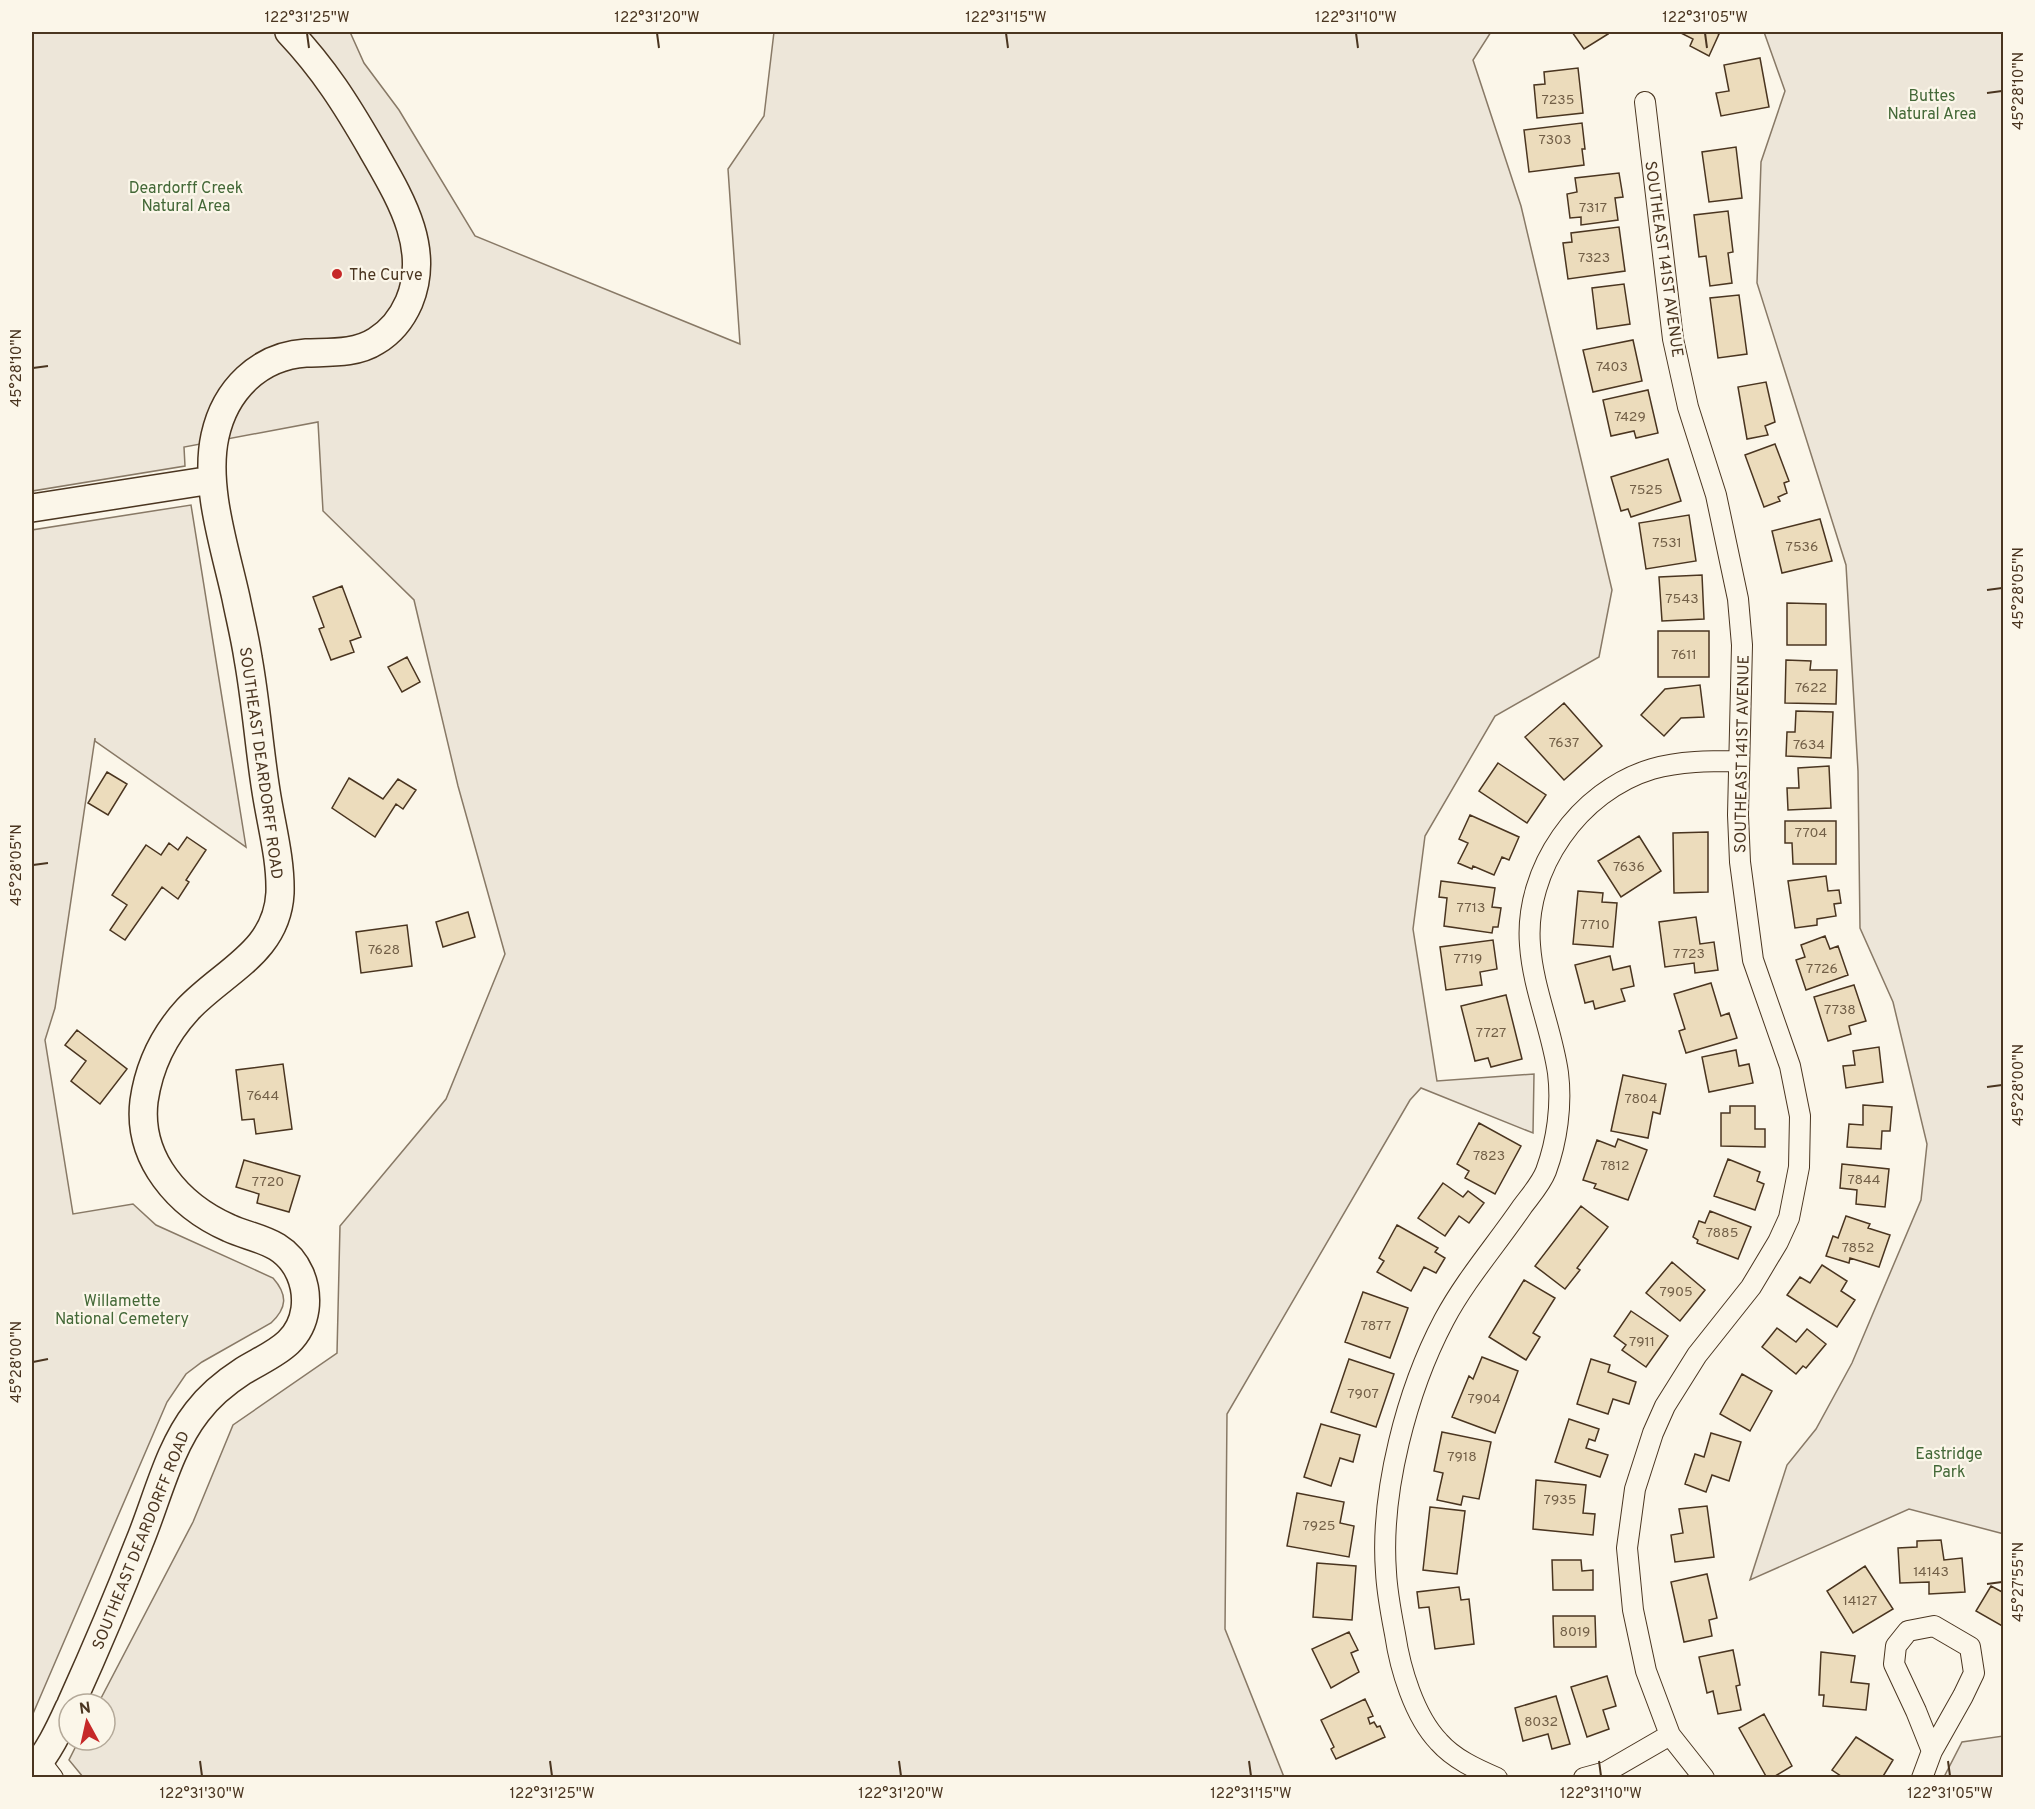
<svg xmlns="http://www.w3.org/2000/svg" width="2035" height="1809" viewBox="0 0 2035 1809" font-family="Overpass,sans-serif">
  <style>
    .green { fill: #ede6d9; stroke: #887966; stroke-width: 1.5 }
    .building { fill: #ecdcbc; stroke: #4a3520; stroke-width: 1.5 }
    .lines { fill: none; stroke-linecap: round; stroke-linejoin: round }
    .street-casing { stroke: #4a3520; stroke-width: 22 }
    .secondary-casing { stroke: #4a3520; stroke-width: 30 }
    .street { stroke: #fbf6e9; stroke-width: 20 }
    .secondary { stroke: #fbf6e9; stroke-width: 27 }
    .ticks { fill: none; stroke: #4a3520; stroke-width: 2 }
    .poi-dot { fill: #c62828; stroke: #fbf6e9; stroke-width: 2 }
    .labels { text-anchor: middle; stroke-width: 4.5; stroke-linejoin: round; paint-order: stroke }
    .number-label { font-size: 14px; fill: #725f47 }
    .park-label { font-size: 16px; fill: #436837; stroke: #fbf6e9 }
    .street-label { font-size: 16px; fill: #4a3520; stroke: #fbf6e9 }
    .poi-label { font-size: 16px; fill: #4a3520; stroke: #fbf6e9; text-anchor: start }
    .neatline { fill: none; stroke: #4a3520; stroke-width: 2 }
    .ticks-label { font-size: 15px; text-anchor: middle; fill: #4a3520 }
  </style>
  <rect width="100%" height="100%" fill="#fbf6e9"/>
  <path class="green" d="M32 32H350L364 63 399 110 475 236 740 344 728 169 764 116 774 32H1491L1473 60 1521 206 1612 590 1599 657 1495 716 1425 836 1413 929 1437 1081 1534 1074 1533 1133 1421 1088 1410 1100 1227 1414 1225 1629 1284 1777H83L69 1760 79 1740H105V1704H98L193 1522 233 1425 337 1353 340 1226 446 1099 505 954 458 786 414 600 323 511 318 422 184 447 185 466 32 491Z
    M1764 32H2003L2004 1534 1909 1509 1750 1580 1787 1465 1816 1429 1852 1363 1921 1200 1927 1144 1893 1002 1860 928 1858 771 1846 565 1757 283 1761 162 1785 91Z
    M191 505 246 847 95 741V738L55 1008 45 1040 73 1214 133 1204 156 1225 273 1278C288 1295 287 1308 271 1323L202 1362 186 1374 167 1402 32 1716V530Z
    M2003 1736V1777H1944L1962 1742Z"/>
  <path class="building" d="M1572 32H1606L1608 34 1584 49Z
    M1679 32H1715L1719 34 1709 56 1690 46 1693 39Z
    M1760 58 1769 107 1721 116 1716 93 1729 91 1724 65Z
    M1578 68 1583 113 1537 118 1534 85 1545 84 1544 72Z
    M1582 123 1585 149H1582L1584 165 1529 172 1524 130Z
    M1736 147 1742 198 1709 202 1702 152Z
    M1619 173 1623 197 1615 198 1618 220 1581 225V217L1570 218 1567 194 1577 192 1575 178Z
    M1728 211 1733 252 1728 253 1732 283 1710 286 1706 256 1699 257 1694 215Z
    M1619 227 1625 271 1568 279 1563 243 1572 242 1571 233Z
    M1624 284 1630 324 1597 329 1592 288Z
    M1739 295 1747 354 1718 358 1710 298Z
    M1633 340 1642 381 1593 392 1583 350Z
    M1766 382 1775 422 1765 426 1768 435 1747 439 1738 387Z
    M1648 390 1658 433 1636 438 1634 431 1611 436 1603 400Z
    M1775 444 1789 481 1784 483 1787 493 1778 497 1780 501 1764 507 1745 455Z
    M1668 459 1681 501 1631 517 1628 509 1621 511 1611 477Z
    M1689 515 1696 561 1646 569 1639 523Z
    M1820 519 1832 561 1782 573 1772 531Z
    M1702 575 1704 619 1662 621 1659 577Z
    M342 586 361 637 350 641 354 652 331 660 319 629 324 627 313 597Z
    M1787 603 1826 604V645H1787Z
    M1658 631H1709V677H1658Z
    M407 657 420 682 402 692 388 667Z
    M1786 660 1811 661 1810 670H1837L1836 704 1785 703Z
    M1700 685 1704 717 1681 718 1664 736 1641 715 1665 689Z
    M1564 703 1602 746 1564 780 1525 737Z
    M1796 711 1833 712 1831 758 1786 756 1787 732H1795Z
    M1498 763 1546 795 1527 823 1479 791Z
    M1829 766 1831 808 1788 810 1787 788H1799L1798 768Z
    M107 772 127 784 108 815 88 803Z
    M349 778 383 799 398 779 416 790 403 809 396 804 375 837 332 808Z
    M1470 815 1519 837 1509 860 1502 857 1494 875 1473 866 1472 869 1458 863 1468 843 1459 839Z
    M1785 821H1836V864H1793L1792 843H1785Z
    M1708 832V892L1674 893 1673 833Z
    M1639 836 1661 871 1621 897 1598 861Z
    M187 837 206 850 186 880 189 882 178 899 162 887 125 940 110 930 127 905 112 895 146 845 161 855 169 843 178 850Z
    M1826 876 1828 891 1839 890 1841 903 1834 904 1836 916 1817 919V925L1795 928 1788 881Z
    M1441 881 1495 888 1492 907 1501 908 1498 927H1493L1492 933 1444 926 1447 898 1439 897Z
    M1578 891 1603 893 1602 902 1617 903 1613 947 1573 944Z
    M468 912 475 937 443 947 436 922Z
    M1696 917 1700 944 1714 942 1718 970 1695 973 1694 963 1665 967 1659 922Z
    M407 925 412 966 361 973 356 932Z
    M1825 936 1830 949 1838 946 1848 975 1806 990 1796 960 1805 957 1801 945Z
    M1493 940 1497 969 1480 972 1482 985 1446 990 1440 947Z
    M1610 956 1613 970 1630 966 1634 986 1621 989 1625 1001 1595 1009 1593 1001 1585 1003 1575 965Z
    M1711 983 1721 1016 1729 1013 1737 1038 1686 1053 1679 1031 1685 1029 1674 994Z
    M1854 985 1866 1021 1849 1026 1851 1034 1828 1041 1814 997Z
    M1506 995 1522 1059 1491 1067 1488 1058 1475 1061 1461 1006Z
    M77 1030 127 1069 100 1104 71 1081 86 1061 65 1045Z
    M1879 1047 1883 1082 1846 1088 1843 1066 1855 1065 1853 1051Z
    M1736 1050 1739 1066 1749 1064 1753 1083 1709 1092 1702 1057Z
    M283 1064 292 1129 256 1134 254 1119 242 1120 236 1070Z
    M1623 1075 1666 1084 1660 1114 1653 1112 1648 1138 1611 1131Z
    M1863 1105 1892 1107 1890 1131H1882L1881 1149 1847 1147 1849 1124 1863 1125Z
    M1730 1106H1755V1129H1765V1147L1721 1146V1113H1730Z
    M1479 1123 1521 1146 1495 1194 1465 1178 1469 1171 1457 1164Z
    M1618 1139 1647 1150 1628 1200 1594 1188 1596 1184 1583 1180 1597 1140 1615 1147Z
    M1728 1159 1760 1172 1757 1181 1764 1184 1755 1210 1714 1196Z
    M244 1160 300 1176 289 1212 257 1203 259 1194 236 1187Z
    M1842 1164 1889 1169 1885 1207 1856 1204 1857 1190 1840 1188Z
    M1443 1183 1463 1197 1468 1191 1484 1203 1469 1223 1459 1216 1445 1236 1418 1218Z
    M1581 1206 1608 1227 1577 1268 1580 1270 1565 1289 1535 1266Z
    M1710 1211 1751 1227 1738 1259 1697 1243 1698 1240 1693 1237 1699 1221 1705 1223Z
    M1846 1216 1870 1224 1868 1228 1890 1235 1879 1267 1850 1258 1849 1263 1826 1256 1833 1236 1838 1238Z
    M1397 1225 1438 1248 1435 1252 1445 1258 1436 1273 1424 1267 1411 1291 1377 1272 1384 1261 1379 1258Z
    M1672 1262 1705 1290 1680 1321 1646 1293Z
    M1822 1265 1847 1281 1841 1291 1855 1300 1837 1327 1787 1295 1800 1277 1810 1283Z
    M1524 1280 1555 1298 1533 1333 1540 1337 1526 1360 1489 1337Z
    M1363 1292 1408 1308 1390 1358 1345 1342Z
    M1631 1311 1668 1336 1646 1367 1622 1350 1626 1345 1614 1336Z
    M1777 1328 1796 1342 1807 1329 1826 1344 1806 1368 1803 1366 1796 1374 1762 1347Z
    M1482 1357 1518 1371 1495 1433 1452 1417 1469 1376 1473 1379Z
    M1349 1359 1394 1374 1376 1427 1331 1412Z
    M1591 1359 1610 1365 1608 1372 1636 1382 1629 1404 1613 1399 1608 1414 1577 1404Z
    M1742 1374 1772 1391 1750 1431 1720 1414Z
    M1569 1419 1599 1429 1595 1441 1589 1439 1586 1448 1608 1455 1600 1477 1555 1462Z
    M1321 1424 1360 1435 1353 1462 1340 1458 1331 1486 1304 1477Z
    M1442 1432 1491 1442 1479 1499 1463 1496 1461 1505 1437 1500 1443 1473 1434 1471Z
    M1711 1433 1741 1442 1729 1481 1712 1475 1706 1492 1685 1484 1695 1454 1704 1457Z
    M1536 1480 1586 1485 1583 1513 1595 1514 1593 1535 1533 1529Z
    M1297 1493 1344 1502 1340 1523 1354 1526 1349 1557 1287 1546Z
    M1707 1506 1714 1557 1675 1562 1671 1535 1683 1533 1679 1509Z
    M1430 1507 1465 1511 1457 1574 1423 1570Z
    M1941 1540 1944 1560 1962 1558 1965 1592 1929 1594V1582L1900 1583 1898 1548 1917 1547V1541Z
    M1552 1560H1581L1582 1571 1593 1570V1590H1553Z
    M1317 1563 1356 1566 1352 1620 1313 1617Z
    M1865 1566 1893 1609 1853 1633 1827 1591Z
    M1707 1574 1717 1618 1709 1620 1712 1636 1684 1642 1671 1582Z
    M1991 1586 2004 1593V1627L1976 1611Z
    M1459 1587 1461 1600 1469 1599 1474 1644 1435 1649 1429 1607 1419 1608 1417 1592Z
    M1553 1616H1595L1596 1647H1554Z
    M1349 1632 1358 1650 1351 1653 1359 1672 1331 1688 1312 1649Z
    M1733 1650 1740 1685 1736 1686 1741 1710 1718 1714 1713 1691 1707 1693 1699 1657Z
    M1821 1652 1855 1656 1851 1682 1869 1684 1866 1710 1823 1706 1824 1695H1819Z
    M1607 1676 1616 1706 1603 1710 1609 1729 1587 1737 1571 1687Z
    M1556 1696 1570 1744 1552 1749 1548 1734 1523 1741 1515 1708Z
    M1365 1699 1373 1716 1368 1718 1370 1724 1374 1722 1377 1727 1380 1726 1385 1737 1336 1759 1331 1749 1334 1747 1321 1720Z
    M1764 1714 1792 1766 1772 1778H1767L1739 1728Z
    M1856 1737 1893 1760 1882 1778H1844L1832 1770Z"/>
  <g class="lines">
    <g class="street-casing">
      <path id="street" d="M1645 102 1673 339 1688 407 1716 495 1738 599 1742 645 1738 815 1740 862 1753 960 1790 1066 1800 1116 1799 1167 1789 1218 1778 1242 1751 1287 1697 1355 1665 1406 1653 1433 1635 1489 1627 1548 1633 1610 1646 1671 1670 1735 1704 1778
        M1934 1626 1970 1647 1974 1673 1963 1696 1932 1751 1916 1711 1894 1664 1896 1646 1908 1631Z
        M40 1761 53 1778
        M1497 1778C1476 1769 1454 1759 1439 1742 1414 1716 1400 1668 1395 1634 1391 1613 1387 1593 1386 1572 1380 1492 1407 1390 1444 1320 1466 1279 1496 1245 1522 1207 1530 1196 1541 1184 1546 1171 1557 1141 1562 1105 1558 1073 1552 1030 1533 989 1530 945 1524 869 1579 791 1652 769 1680 761 1710 761 1739 761
        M1584 1778 1606 1772 1670 1735
        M1922 1778 1932 1751"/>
    </g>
    <g class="secondary-casing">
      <path id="secondary" d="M32 508 212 480
        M71 1704C95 1651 118 1597 139 1543 157 1500 168 1449 197 1412 209 1396 226 1382 243 1371 271 1354 300 1345 305 1309 308 1285 298 1260 277 1247 262 1238 244 1235 229 1228 179 1206 137 1159 144 1101 149 1066 164 1035 188 1009 224 971 277 952 280 893 281 859 271 824 266 791 259 747 256 702 248 658 245 638 240 618 236 598 225 548 204 486 215 436 225 390 259 356 306 353 330 352 356 354 376 341 391 332 402 318 409 302 432 247 398 195 372 149 346 104 324 69 289 32
        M32 1771C48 1753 59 1730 69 1708"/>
    </g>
    <use href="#street" class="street"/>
    <use href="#secondary" class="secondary"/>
  </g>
  <path class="ticks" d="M307 33 309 48M657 33 659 48M1006 33 1008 48M1356 33 1358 48M1705 33 1707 48M1987 93 2002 91M33 368 48 366M1987 590 2002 588M33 865 48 863M1987 1087 2002 1085M33 1362 48 1359M1987 1584 2002 1582M200 1761 202 1776M550 1761 552 1776M899 1761 901 1776M1249 1761 1251 1776M1599 1761 1601 1776M1948 1761 1950 1776"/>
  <circle class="poi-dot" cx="337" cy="274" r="6"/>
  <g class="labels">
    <g class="number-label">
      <text x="1558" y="104">7235</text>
      <text x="1555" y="144">7303</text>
      <text x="1593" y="212">7317</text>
      <text x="1594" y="262">7323</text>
      <text x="1612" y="371">7403</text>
      <text x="1630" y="421">7429</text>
      <text x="1646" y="494">7525</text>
      <text x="1667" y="547">7531</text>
      <text x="1802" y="551">7536</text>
      <text x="1682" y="603">7543</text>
      <text x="1684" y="659">7611</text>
      <text x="1811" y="692">7622</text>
      <text x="1564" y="747">7637</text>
      <text x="1809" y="749">7634</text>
      <text x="1811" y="837">7704</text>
      <text x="1629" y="871">7636</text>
      <text x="1471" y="912">7713</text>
      <text x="1595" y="929">7710</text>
      <text x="384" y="954">7628</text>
      <text x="1689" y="958">7723</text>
      <text x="1468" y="963">7719</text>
      <text x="1822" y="973">7726</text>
      <text x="1840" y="1014">7738</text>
      <text x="1491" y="1037">7727</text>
      <text x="263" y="1100">7644</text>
      <text x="1641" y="1103">7804</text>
      <text x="1489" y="1160">7823</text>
      <text x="1615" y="1170">7812</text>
      <text x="1864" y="1184">7844</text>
      <text x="268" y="1186">7720</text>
      <text x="1722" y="1237">7885</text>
      <text x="1858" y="1252">7852</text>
      <text x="1676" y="1296">7905</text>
      <text x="1376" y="1330">7877</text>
      <text x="1642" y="1346">7911</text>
      <text x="1363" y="1398">7907</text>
      <text x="1484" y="1403">7904</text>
      <text x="1462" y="1461">7918</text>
      <text x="1560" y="1504">7935</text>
      <text x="1319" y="1530">7925</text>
      <text x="1931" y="1576">14143</text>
      <text x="1860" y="1605">14127</text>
      <text x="1575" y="1636">8019</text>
      <text x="1541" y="1726">8032</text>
    </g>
    <g class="park-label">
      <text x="1932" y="101">Buttes<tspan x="1932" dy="18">Natural Area</tspan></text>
      <text x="186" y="193">Deardorff Creek<tspan x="186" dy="18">Natural Area</tspan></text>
      <text x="122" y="1306">Willamette<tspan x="122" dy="18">National Cemetery</tspan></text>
      <text x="1949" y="1459">Eastridge<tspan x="1949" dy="18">Park</tspan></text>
    </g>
    <g class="street-label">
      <text transform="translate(1665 259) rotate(82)" y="6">SOUTHEAST 141ST AVENUE</text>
      <text transform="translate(1741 754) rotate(-89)" y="6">SOUTHEAST 141ST AVENUE</text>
      <text transform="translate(262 763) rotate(82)" y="6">SOUTHEAST DEARDORFF ROAD</text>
      <text transform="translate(140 1540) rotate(-68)" y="6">SOUTHEAST DEARDORFF ROAD</text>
    </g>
    <g class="poi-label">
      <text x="349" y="280">The Curve</text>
    </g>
  </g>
  <rect width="2035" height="1809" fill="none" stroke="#fbf6e9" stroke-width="66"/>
  <g transform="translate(87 1722) rotate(352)"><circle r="28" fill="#fbf6e9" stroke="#b4a999" stroke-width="1.5"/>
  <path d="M0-4.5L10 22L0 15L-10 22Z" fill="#c62828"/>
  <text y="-9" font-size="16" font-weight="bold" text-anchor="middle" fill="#4a3520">N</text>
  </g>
  <rect x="33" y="33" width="1969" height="1743" class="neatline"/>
  <g class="ticks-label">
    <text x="307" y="22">122°31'25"W</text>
    <text x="657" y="22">122°31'20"W</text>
    <text x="1006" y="22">122°31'15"W</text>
    <text x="1356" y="22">122°31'10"W</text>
    <text x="1705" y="22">122°31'05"W</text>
    <text transform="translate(2018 91) rotate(-90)" y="5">45°28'10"N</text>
    <text transform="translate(16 368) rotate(-90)" y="5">45°28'10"N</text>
    <text transform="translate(2018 588) rotate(-90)" y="5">45°28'05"N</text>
    <text transform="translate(16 865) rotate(-90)" y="5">45°28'05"N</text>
    <text transform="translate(2018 1085) rotate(-90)" y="5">45°28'00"N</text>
    <text transform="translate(16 1362) rotate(-90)" y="5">45°28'00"N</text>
    <text transform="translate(2018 1582) rotate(-90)" y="5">45°27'55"N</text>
    <text x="202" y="1798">122°31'30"W</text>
    <text x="552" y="1798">122°31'25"W</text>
    <text x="901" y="1798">122°31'20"W</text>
    <text x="1251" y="1798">122°31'15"W</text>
    <text x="1601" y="1798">122°31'10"W</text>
    <text x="1950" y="1798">122°31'05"W</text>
  </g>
</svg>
